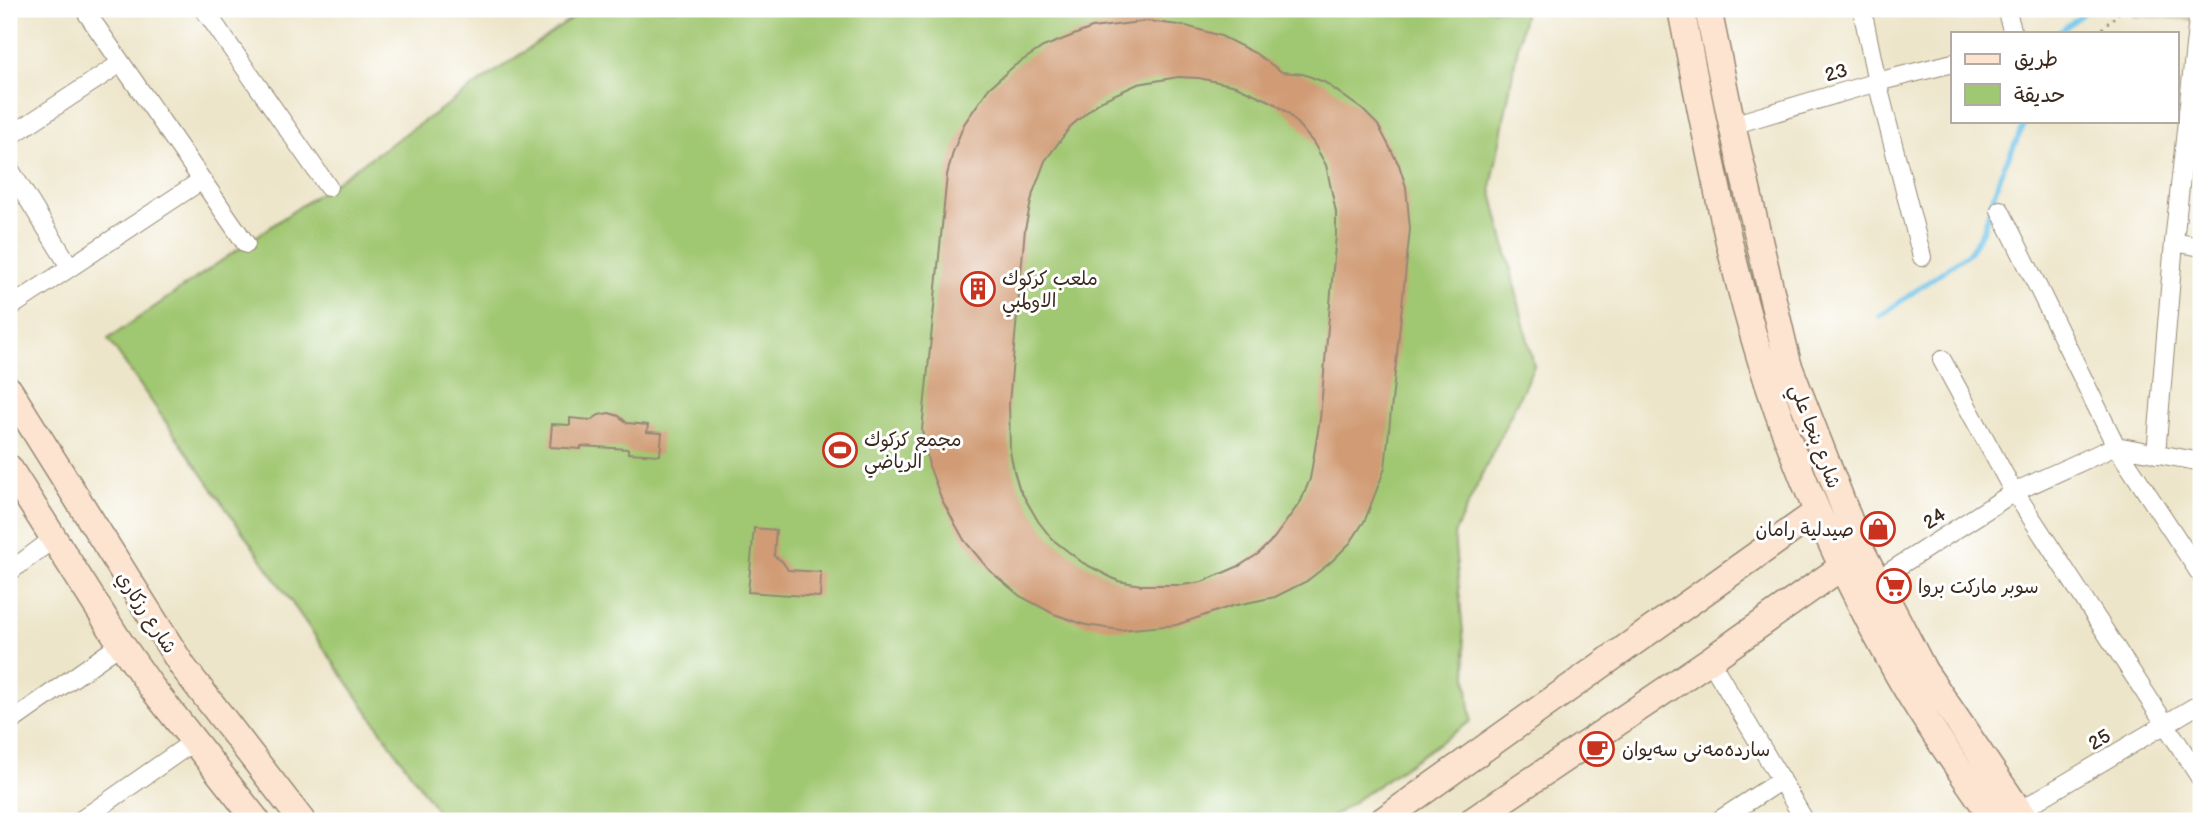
<svg xmlns="http://www.w3.org/2000/svg" width="2210" height="830" viewBox="0 0 2210 830" font-family="'Balsamiq Sans','Playpen Sans Arabic',sans-serif">
  <style>
    .green { fill: #a0c771; stroke: #6e7848; stroke-width: 2 }
    .sand { fill: #eeda9e; stroke: #94825e; stroke-width: 2 }
    .lines { fill: none; stroke-linecap: round; stroke-linejoin: round }
    .stream { stroke: #6ac2e8; stroke-width: 5 }
    .building { fill: #d09b75; fill-rule: evenodd }
    .street-casing { stroke: #948874; stroke-width: 20 }
    .secondary-casing { stroke: #948874; stroke-width: 29 }
    .path { stroke: #948874; stroke-width: 2.5; stroke-dasharray: 2 5; stroke-linecap: butt }
    .street { stroke: #fff; stroke-width: 18 }
    .secondary { stroke: #fde4d1; stroke-width: 26 }
    .labels { text-anchor: middle; stroke-width: 6; stroke-linejoin: round; paint-order: stroke }
    .street-label { font-size: 19px; fill: #3b2a1e; stroke: #fff }
    .poi-label { font-size: 19px; fill: #3b2a1e; stroke: #fff; text-anchor: start }
  </style>
  <rect width="100%" height="100%" fill="#fff"/>
  <filter id="ink" filterUnits="userSpaceOnUse"><feTurbulence type="fractalNoise" baseFrequency=".0143" numOctaves="2"/><feDisplacementMap in="SourceGraphic" scale="14" xChannelSelector="R" yChannelSelector="G"/><feConvolveMatrix kernelMatrix="1 2 1 2 8 2 1 2 1" color-interpolation-filters="sRGB"/></filter>
  <filter id="wash" filterUnits="userSpaceOnUse"><feTurbulence type="fractalNoise" baseFrequency=".00686" numOctaves="4" result="noise"/><feDisplacementMap in="SourceGraphic" scale="28" xChannelSelector="R" yChannelSelector="G"/><feGaussianBlur stdDeviation="1.57" result="paint"/><feColorMatrix in="noise" values="0 0 0 0 0 0 0 0 0 0 0 0 0 0 0 0 0 1.4 0 .05"/><feComposite in="paint" operator="in"/></filter>
  <g filter="url(#wash)">
    <rect width="100%" height="100%" fill="#ede5c9"/>
    <path class="green" d="M586 9H1525L1491 188 1534 366 1454 534 1471 721 1326 821H444L108 339Z"/>
    <path class="sand" d="M2134 9H2201V19L2134 16Z"/>
    <g class="lines">
      <path class="stream" d="M2058 33 2089 9
        M1880 316 1970 252 1984 228 2000 175 2026 121"/>
    </g>
    <g id="blocks">
      <path class="building" d="M1148 21 1186 26 1221 36 1255 53 1282 72 1303 74 1324 82 1363 110 1378 125 1399 165 1406 187 1410 229 1385 468 1365 520 1350 543 1331 562 1307 581 1275 597 1232 606 1176 625 1120 630 1086 625 1054 614 1020 596 990 571 964 540 942 500 929 466 922 430 947 175 953 152 964 124 989 88 1014 66 1043 47 1092 28ZM1178 77 1199 78 1236 86 1272 102 1288 113 1313 142 1326 165 1336 212V235L1320 419 1310 479 1301 501 1274 538 1258 554 1239 566 1202 582 1183 585H1141L1118 581 1083 563 1052 539 1038 521 1019 488 1014 471 1010 451 1009 403 1025 229 1033 193 1045 161 1071 126 1100 101 1138 84Z
        M609 413 619 416 627 423 648 425 647 432 662 433 660 455 628 453V449L581 446V449L550 447 552 424 570 425V418L591 420 599 415Z
        M754 528 776 530 774 556 782 561 788 570 821 572 820 597 748 592Z"/>
    </g>
  </g>
  <g filter="url(#ink)">
    <use href="#blocks" fill-opacity="0" stroke="#948874" stroke-width="2"/>
    <g class="lines">
      <g class="street-casing">
        <path id="street" d="M84 9 246 244
          M204 9 328 187
          M1862 9 1877 82 1922 257
          M2006 9 2013 33
          M1732 125 1877 82 1953 63
          M9 137 121 63
          M9 168 70 267
          M2000 210 2116 446 2201 575
          M2174 242 2201 247
          M9 308 202 180
          M1942 360 2010 485 2201 779
          M2156 454 2174 242 2199 9
          M9 572 53 539
          M1877 580 2014 492 2116 446 2201 462
          M1710 660 1805 821
          M9 723 121 644
          M2019 811 2201 703
          M80 821 193 742
          M1718 821 1781 780"/>
      </g>
      <g class="secondary-casing">
        <path id="secondary" d="M1681 9C1710 156 1737 310 1792 450 1821 525 1857 601 1896 671 1925 723 1962 772 1995 821
          M1708 9 1732 125 1788 364 1860 548 1924 671 2026 821
          M9 390 183 667 302 821
          M9 468 121 644 152 688 257 821
          M1382 821 1817 512
          M1472 821 1710 660 1843 566"/>
      </g>
      <path class="path" d="M2097 33 2123 9"/>
      <use href="#street" class="street"/>
      <use href="#secondary" class="secondary"/>
    </g>
  </g>
  <defs>
    <g id="building-ring" transform="scale(1.75)"><circle r="9.5" fill="#fff" stroke="#c8321e" stroke-width="1.5"/><path d="M-4-6H4V6H1V3H-1V6H-4ZM-2.5-4.3h1.7v1.8h-1.7ZM.8-4.3h1.7v1.8H.8ZM-2.5-1h1.7V.8h-1.7ZM.8-1h1.7V.8H.8Z" fill="#c8321e"/></g>
    <g id="stadium-ring" transform="scale(1.75)"><circle r="9.5" fill="#fff" stroke="#c8321e" stroke-width="1.5"/><path d="M0-5a6.5 5 0 1 0 0 10a6.5 5 0 1 0 0-10ZM-3.5-1.8h7v3.6h-7Z" fill="#c8321e"/></g>
    <g id="shop-ring" transform="scale(1.75)"><circle r="9.5" fill="#fff" stroke="#c8321e" stroke-width="1.5"/><path d="M-5-2.5h2.3a2.7 3.5 0 0 1 5.4 0H5L5.5 6h-11ZM-1.5-2.5h3a1.5 2.3 0 0 0-3 0Z" fill="#c8321e"/></g>
    <g id="supermarket-ring" transform="scale(1.75)"><circle r="9.5" fill="#fff" stroke="#c8321e" stroke-width="1.5"/><path d="M-6-5.5h2.5l.6 2H6L4.5 2H-2.5L-4.4-4H-6ZM-1.5 3.2a1.3 1.3 0 1 0 .1 0ZM3 3.2a1.3 1.3 0 1 0 .1 0Z" fill="#c8321e"/></g>
    <g id="cafe-ring" transform="scale(1.75)"><circle r="9.5" fill="#fff" stroke="#c8321e" stroke-width="1.5"/><path d="M-5.5-4.5H6V0H3Q3 3.5 0 3.5H-2.5Q-5.5 3.5-5.5 0ZM3-3.2v2h1.7v-2ZM-6 4.5H4V6H-6Z" fill="#c8321e"/></g>
  </defs>
  <g fill-rule="evenodd">
    <use href="#building-ring" x="978" y="289"/>
    <use href="#stadium-ring" x="840" y="450"/>
    <use href="#shop-ring" x="1878" y="529"/>
    <use href="#supermarket-ring" x="1894" y="586"/>
    <use href="#cafe-ring" x="1597" y="749"/>
  </g>
  <g class="labels">
    <g class="street-label">
      <text transform="translate(1836 72) rotate(-16)" y="7">23</text>
      <text transform="translate(1816 436) rotate(69)" y="7">شارع بنجا علي</text>
      <text transform="translate(1934 518) rotate(-33)" y="7">24</text>
      <text transform="translate(147 612) rotate(57)" y="7">شارع رزكاري</text>
      <text transform="translate(2099 739) rotate(-31)" y="7">25</text>
    </g>
    <g class="poi-label">
      <text x="1002" y="285">ملعب كركوك<tspan x="1002" dy="22">الاولمبي</tspan></text>
      <text x="864" y="446">مجمع كركوك<tspan x="864" dy="22">الرياضي</tspan></text>
      <text x="1854" y="536" text-anchor="end">صيدلية رامان</text>
      <text x="1918" y="593">سوبر ماركت بروا</text>
      <text x="1622" y="756">ساردەمەنی سەیوان</text>
    </g>
  </g>
  <rect width="2210" height="830" fill="none" stroke="#fff" stroke-width="35"/>
  <rect x="1951" y="32" width="228" height="91" fill="#ffffff" stroke="#b1aaa5" stroke-width="2"/>
  <rect x="1965" y="54" width="35" height="10" fill="#fde4d1" stroke="#b1aaa5" stroke-width="2"/>
  <text x="2014" y="66" font-size="21" fill="#3b2a1e">طريق</text>
  <rect x="1965" y="84" width="35" height="21" fill="#a0c771" stroke="#b1aaa5" stroke-width="2"/>
  <text x="2014" y="102" font-size="21" fill="#3b2a1e">حديقة</text>
</svg>
